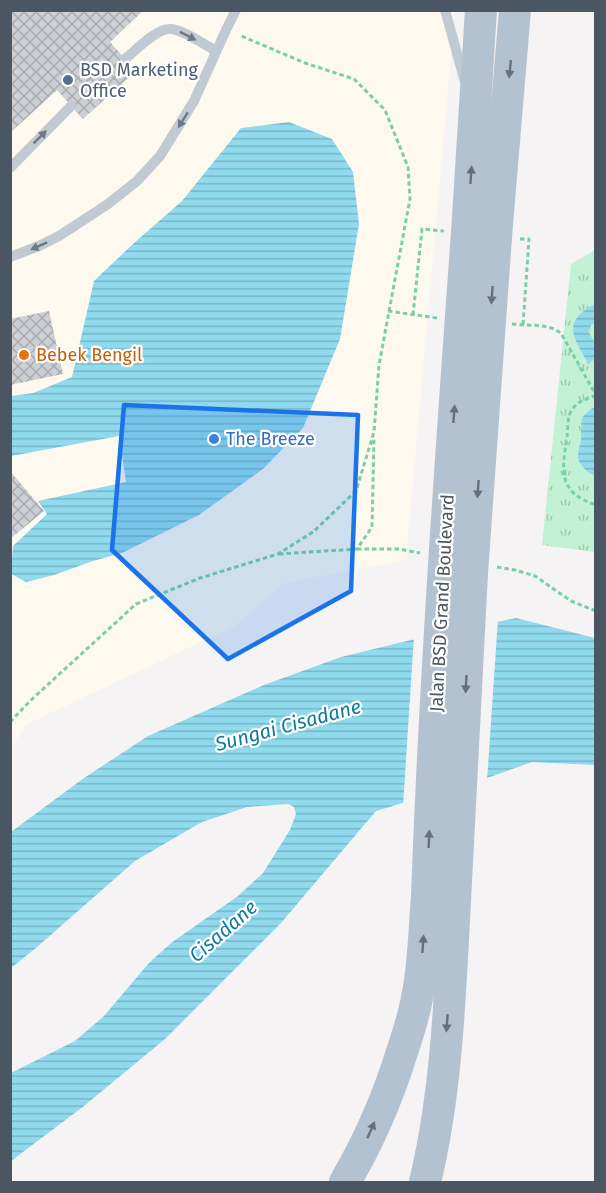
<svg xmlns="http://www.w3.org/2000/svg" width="606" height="1193" viewBox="0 0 606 1193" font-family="'Fira Sans',sans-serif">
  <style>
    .commercial { fill: #fdf9ef }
    .grass { fill: url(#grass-tufts) }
    .water { fill: url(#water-rules) }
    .pier { fill: #f5f3f3 }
    .building { fill: url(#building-cross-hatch) }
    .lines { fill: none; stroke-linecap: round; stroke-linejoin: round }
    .path { stroke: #7ad0a6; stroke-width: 3; stroke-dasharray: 4.5 3; stroke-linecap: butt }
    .lane { stroke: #c1cad2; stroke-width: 10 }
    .primary { stroke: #b3c2d1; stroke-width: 32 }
    .primary-bridge { stroke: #b3c2d1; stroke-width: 32 }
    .oneway { fill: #6e7983 }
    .oneway2 { fill: #64717d }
    .marked { fill: #1a73e8; fill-opacity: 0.2; stroke: #1a73e8; stroke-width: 4.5; stroke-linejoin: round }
    .service-dot { fill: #5c6f8a; stroke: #fff; stroke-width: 2 }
    .food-dot { fill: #e8710a; stroke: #fff; stroke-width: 2 }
    .shop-dot { fill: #3f7fe0; stroke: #fff; stroke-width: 2 }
    .labels { text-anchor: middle; stroke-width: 4.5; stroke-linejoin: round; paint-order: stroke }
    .service-label { font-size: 18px; fill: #4e5e75; stroke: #fff; text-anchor: start }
    .food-label { font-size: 18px; fill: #c56008; stroke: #fff; text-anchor: start }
    .shop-label { font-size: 18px; fill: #366cbe; stroke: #fff; text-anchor: start }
    .street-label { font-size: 18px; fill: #4a5661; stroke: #fff }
    .water-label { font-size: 20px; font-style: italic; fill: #0c7c9b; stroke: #fff }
  </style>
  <defs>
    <pattern id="grass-tufts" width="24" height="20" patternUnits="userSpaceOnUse" patternTransform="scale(1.5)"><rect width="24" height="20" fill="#c3f1d5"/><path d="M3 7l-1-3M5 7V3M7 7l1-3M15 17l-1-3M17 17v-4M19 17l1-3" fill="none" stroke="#a0c6b0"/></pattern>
    <pattern id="water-rules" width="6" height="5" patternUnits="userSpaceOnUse" patternTransform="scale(1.5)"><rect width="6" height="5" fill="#90daee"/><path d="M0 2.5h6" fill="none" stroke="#78b4c4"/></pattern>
    <pattern id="building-cross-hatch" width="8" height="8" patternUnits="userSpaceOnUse" patternTransform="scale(1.5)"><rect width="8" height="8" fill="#cdcfd5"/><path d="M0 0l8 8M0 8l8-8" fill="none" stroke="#a8abb0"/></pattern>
  </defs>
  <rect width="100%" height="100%" fill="#f5f3f3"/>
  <path class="commercial" d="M11 11H455L406 560 284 583 233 627 27 724 11 748Z"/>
  <path class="grass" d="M595 250V552L542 545 571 264Z"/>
  <path class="water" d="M289 122 332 139 353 172 359 224 340 339 303 428 263 469 199 515 122 553 93 561 54 575 26 582 11 574 13 546 47 514 38 501 126 482 119 436 11 456V396L33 393 72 377 94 281 134 243 182 201 241 128Z
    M595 304V323L591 325 589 332 595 344V359L588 364C573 336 561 322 595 304Z
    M595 407V476C588 473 577 464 578 455 578 450 580 445 581 440 582 422 577 417 595 407Z
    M516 618 595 638V765L532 762 493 776 376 811 281 923 165 1039 84 1106 11 1161V1073L75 1041 104 1016 149 963 171 943 238 896 263 873 290 830 296 814 294 807 288 804 247 807 202 822 135 861 37 947 11 968V832L84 778 148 736 264 685 341 657 411 640Z"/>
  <path class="pier" d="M498 619 487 781 403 806 414 636Z"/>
  <path class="building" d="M10 10H144L110 42 136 71 83 119 57 90 10 133Z
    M49 311 63 374 10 385V319Z
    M10 471 44 511 10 539Z"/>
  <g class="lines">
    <path class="path" d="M520 239H529L523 325
      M388 311 437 318
      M413 315 422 229 444 231
      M512 324C527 326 553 323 562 335L596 395
      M596 395C587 399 577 401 572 410 567 417 568 428 567 437 562 471 557 492 596 505
      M357 549H399L420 553
      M279 554 357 549 372 527 374 437
      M497 567 515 570 535 576 571 601 596 611
      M10 722 31 700 136 604 200 578 278 554 313 532 356 491 374 432 379 365 410 199 408 167 385 110 354 79 305 63 239 35"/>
    <path class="lane" d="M445 10 465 82
      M125 59C135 51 156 29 169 29 181 28 205 45 216 51
      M10 168 71 106
      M10 257 39 246 59 236 108 204 137 181 160 156 194 101 226 30 236 10"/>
    <path class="primary" d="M467 233 481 10
      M496 237 515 10
      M345 1182C369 1141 388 1097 402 1052 408 1034 414 1016 417 998 424 965 424 931 427 897
      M425 1182C447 1091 450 995 455 901"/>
    <path class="primary-bridge" d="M427 897C435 676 451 454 467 233
      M455 901 472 573 496 237"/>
  </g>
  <defs><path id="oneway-solid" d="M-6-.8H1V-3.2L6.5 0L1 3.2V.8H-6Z" transform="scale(1.5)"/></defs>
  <g class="oneway">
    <use href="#oneway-solid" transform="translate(188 36) rotate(27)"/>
    <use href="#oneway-solid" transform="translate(183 120) rotate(122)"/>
    <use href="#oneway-solid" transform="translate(40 137) rotate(-45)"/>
    <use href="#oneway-solid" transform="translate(39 246) rotate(156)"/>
  </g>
  <g class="oneway2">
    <use href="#oneway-solid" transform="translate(510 69) rotate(96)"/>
    <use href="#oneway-solid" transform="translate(471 175) rotate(-86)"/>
    <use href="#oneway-solid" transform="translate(492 295) rotate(94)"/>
    <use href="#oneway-solid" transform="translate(454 414) rotate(-86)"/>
    <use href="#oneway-solid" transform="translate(478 489) rotate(94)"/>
    <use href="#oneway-solid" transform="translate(466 684) rotate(93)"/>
    <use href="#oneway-solid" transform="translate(429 839) rotate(-88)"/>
    <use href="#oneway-solid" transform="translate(423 944) rotate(-86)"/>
    <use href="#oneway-solid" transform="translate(447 1023) rotate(94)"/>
    <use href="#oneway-solid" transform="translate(371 1130) rotate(-66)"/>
  </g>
  <path class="marked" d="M124 405 358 415 351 591 228 659 112 550Z"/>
  <circle class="service-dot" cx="68" cy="80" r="6"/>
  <circle class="food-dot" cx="24" cy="355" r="6"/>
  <circle class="shop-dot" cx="214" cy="439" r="6"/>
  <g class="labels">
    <g class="service-label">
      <text x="80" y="76">BSD Marketing<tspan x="80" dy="21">Office</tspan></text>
    </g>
    <g class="food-label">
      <text x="36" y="361">Bebek Bengil</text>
    </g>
    <g class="shop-label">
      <text x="226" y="445">The Breeze</text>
    </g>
    <g class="street-label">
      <text transform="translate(442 603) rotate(-87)" y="6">Jalan BSD Grand Boulevard</text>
    </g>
    <g class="water-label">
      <text transform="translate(288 725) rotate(-15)" y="7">Sungai Cisadane</text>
      <text transform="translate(223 931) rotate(-41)" y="7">Cisadane</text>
    </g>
  </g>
  <rect width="606" height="1193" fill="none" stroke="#4a5661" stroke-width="24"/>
</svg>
